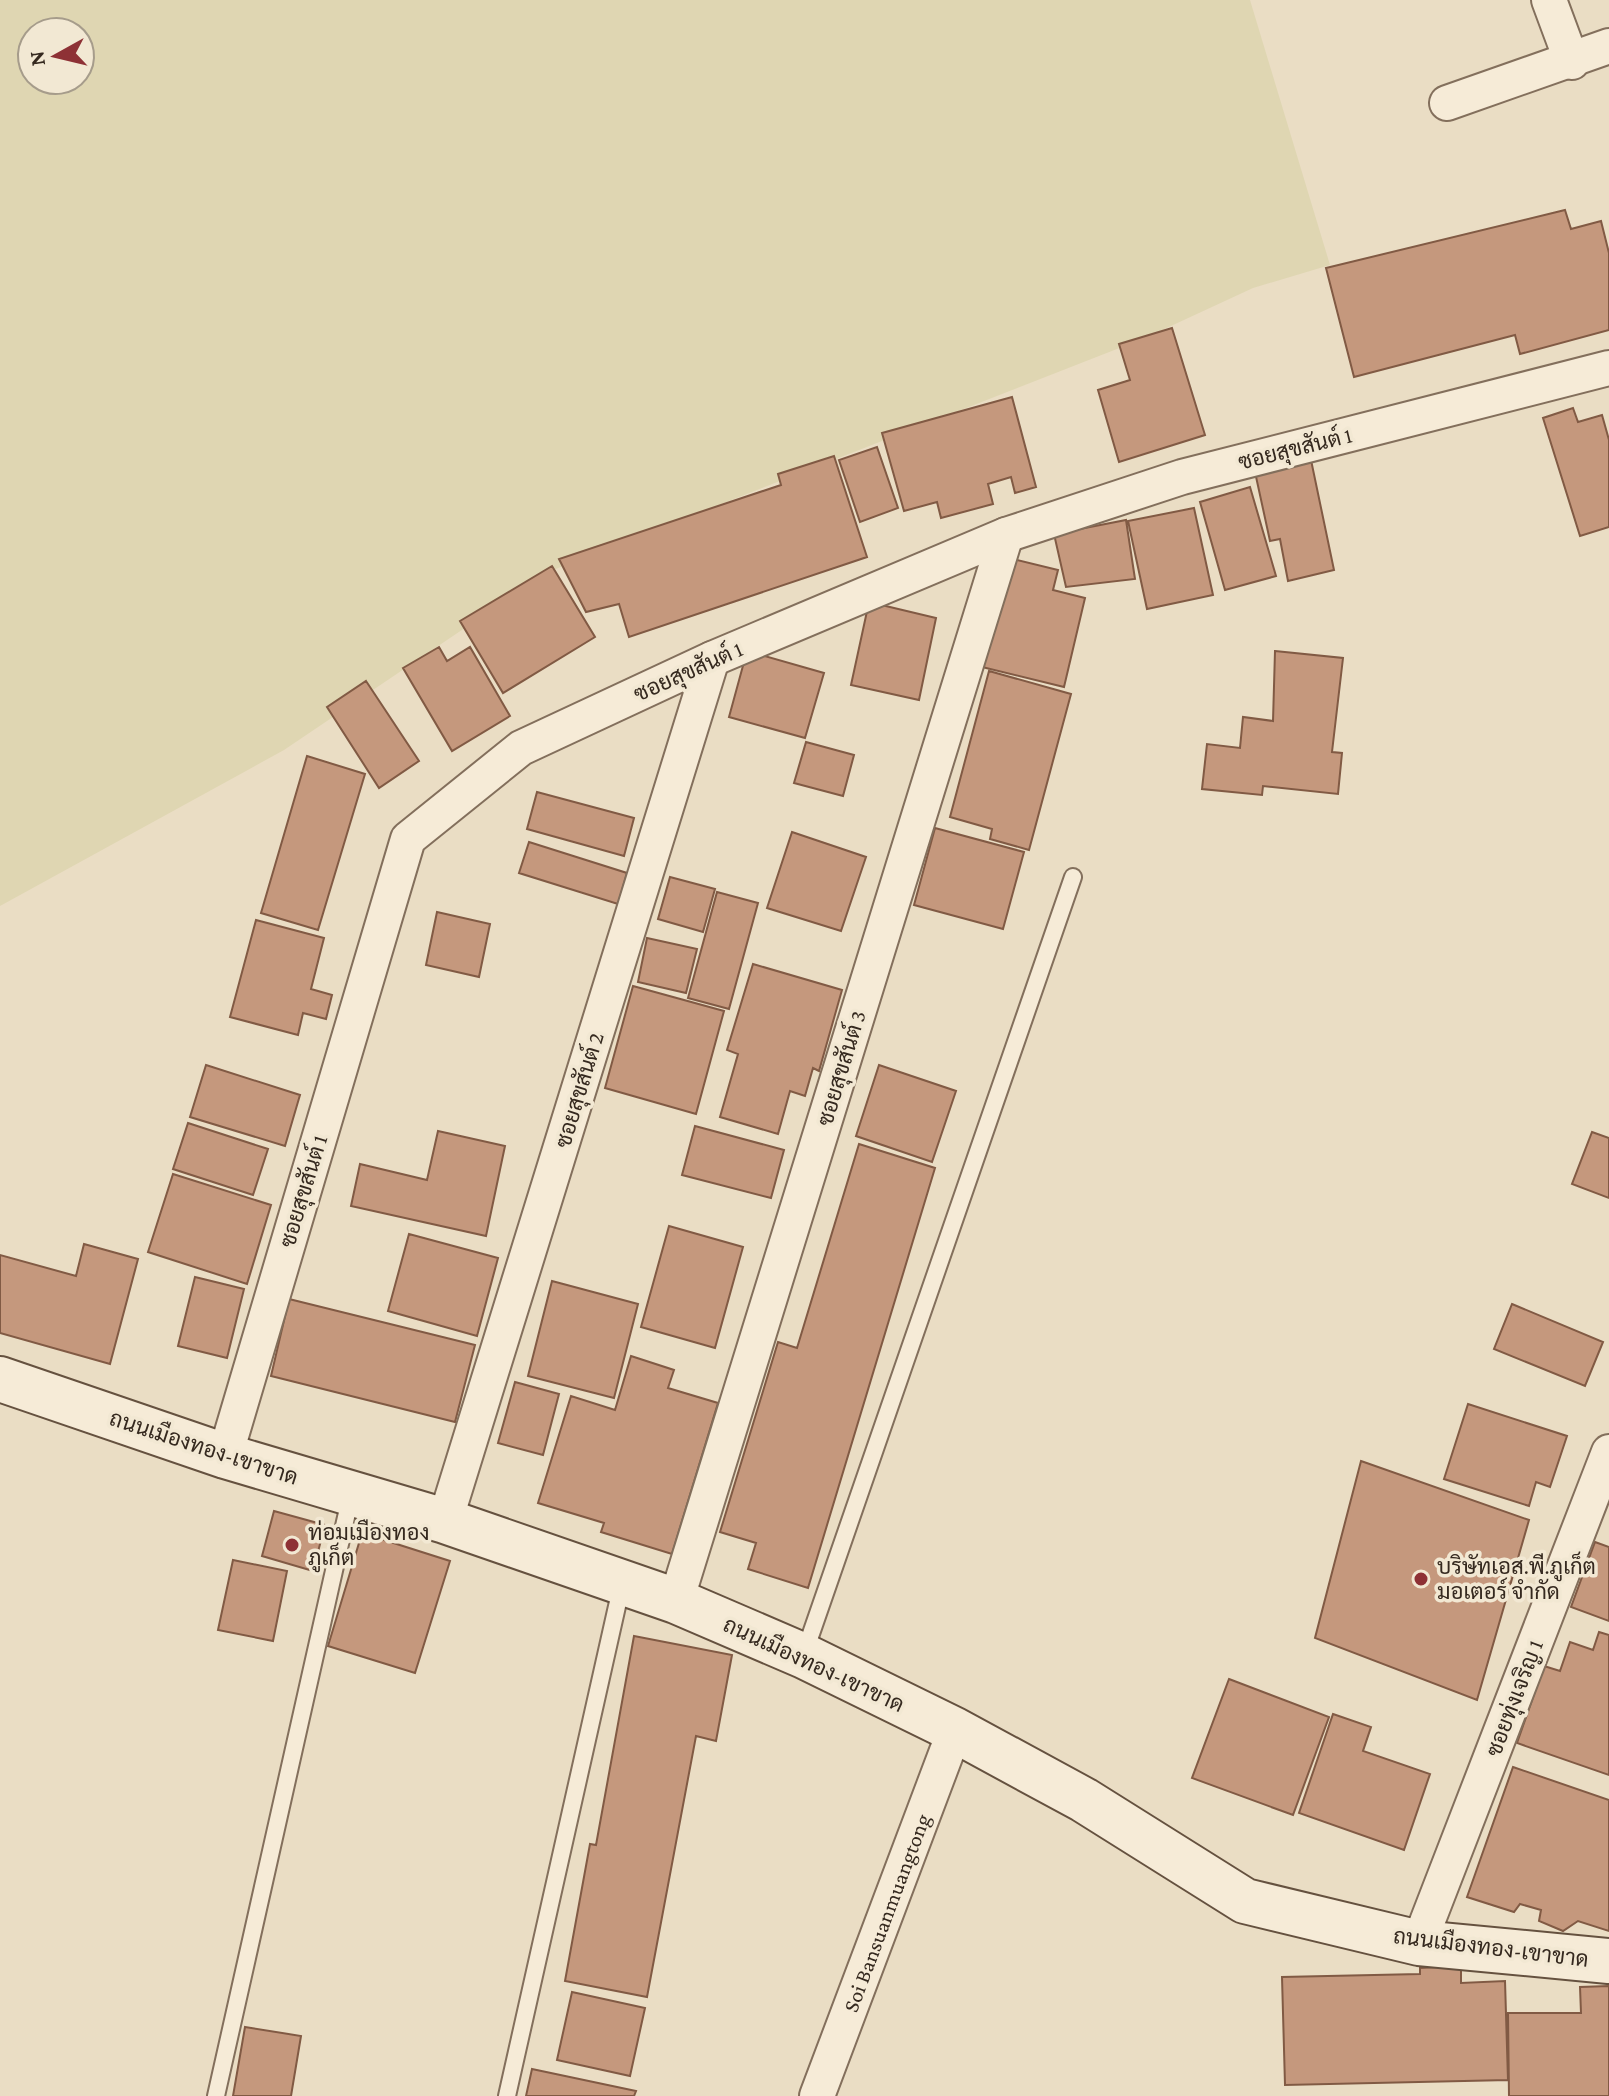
<svg xmlns="http://www.w3.org/2000/svg" width="1609" height="2096" viewBox="0 0 1609 2096" font-family="'Crimson Pro',Sarabun,serif">
  <style>
    .farmland { fill: #dfd6b2; fill-rule: evenodd }
    .building { fill: #c5987d; stroke: #815a44; stroke-width: 2 }
    .lines { fill: none; stroke-linecap: round; stroke-linejoin: round }
    .lane-casing { stroke: #836f5c; stroke-width: 20 }
    .street-casing { stroke: #836f5c; stroke-width: 38 }
    .secondary-casing { stroke: #65513f; stroke-width: 48 }
    .lane { stroke: #f6ebd7; stroke-width: 16 }
    .street { stroke: #f6ebd7; stroke-width: 34 }
    .secondary { stroke: #f6ebd7; stroke-width: 44 }
    .poi-dot { fill: #8e3135; stroke: #f2e8d3; stroke-width: 3 }
    .labels { text-anchor: middle; stroke-width: 7; stroke-linejoin: round; paint-order: stroke }
    .street-label { font-size: 22px; fill: #35291f; stroke: #f2e8d3 }
    .poi-label { font-size: 22px; fill: #35291f; stroke: #f2e8d3; text-anchor: start }
  </style>
  <rect width="100%" height="100%" fill="#eaddc4"/>
  <path class="farmland" d="M0 0H1250L1330 265 1253 288 1145 338 548 572 284 750 0 906ZM32 32H80V80H32Z"/>
  <path class="building" d="M1565 210 1571 229 1601 221 1609 253V330L1520 354 1515 335 1354 377 1326 268Z
    M1172 328 1205 435 1119 462 1098 390 1130 380 1119 344Z
    M1012 397 1036 487 1015 493 1011 477 988 484 993 504 941 518 937 502 904 511 882 433Z
    M1573 408 1578 422 1602 415 1609 440V527L1580 536 1543 418Z
    M877 447 898 508 860 522 839 460Z
    M834 456 867 557 629 637 619 604 586 612 559 559 781 485 778 474Z
    M1311 460 1334 570 1288 581 1280 539 1270 541 1255 472Z
    M1250 487 1276 576 1225 590 1200 502Z
    M1194 508 1213 595 1147 609 1128 521Z
    M1126 520 1135 579 1066 587 1054 534Z
    M1009 558 1058 570 1053 590 1085 598 1064 687 982 667Z
    M552 566 595 637 503 693 460 621Z
    M869 602 936 618 919 700 851 685Z
    M439 647 447 661 470 647 510 716 452 751 403 668Z
    M747 651 824 673 805 738 729 717Z
    M1275 651 1343 658 1332 752 1342 753 1338 794 1263 786 1262 795 1202 789 1207 744 1240 748 1243 717 1273 721Z
    M989 671 1071 694 1029 850 990 839 992 829 950 817Z
    M366 681 419 761 379 788 327 707Z
    M806 742 854 755 843 796 794 783Z
    M307 756 365 774 318 930 261 913Z
    M537 792 634 818 624 856 527 829Z
    M935 828 1024 852 1003 929 914 905Z
    M792 832 866 857 841 931 767 908Z
    M529 842 627 873 618 904 519 873Z
    M670 877 715 889 703 932 658 919Z
    M717 892 758 903 729 1009 688 998Z
    M437 912 490 924 479 977 426 965Z
    M256 920 324 938 311 989 332 995 326 1019 303 1013 298 1035 230 1017Z
    M647 938 697 949 686 993 638 982Z
    M753 964 842 990 819 1071 813 1068 805 1096 790 1091 778 1134 720 1117 738 1054 727 1050Z
    M633 986 724 1011 696 1114 605 1088Z
    M206 1065 300 1095 285 1146 190 1117Z
    M879 1065 956 1091 932 1162 856 1136Z
    M188 1123 268 1149 253 1195 173 1169Z
    M695 1126 784 1150 771 1198 682 1175Z
    M438 1131 505 1146 486 1236 351 1206 360 1164 427 1180Z
    M1592 1132 1609 1138V1198L1572 1184Z
    M859 1144 935 1168 808 1588 748 1569 756 1543 720 1532 778 1342 797 1348Z
    M173 1174 271 1205 247 1284 148 1252Z
    M669 1226 743 1247 715 1348 641 1327Z
    M409 1234 498 1258 477 1336 388 1311Z
    M84 1244 138 1259 110 1364 0 1333V1255L76 1276Z
    M195 1277 244 1289 227 1358 178 1346Z
    M552 1281 638 1304 614 1398 528 1376Z
    M289 1299 475 1345 455 1422 271 1376Z
    M1512 1304 1603 1342 1585 1386 1494 1349Z
    M631 1356 674 1370 668 1388 718 1403 672 1554 601 1532 604 1523 538 1503 571 1396 615 1410Z
    M515 1382 559 1394 543 1455 498 1443Z
    M1468 1404 1567 1436 1550 1487 1536 1482 1529 1506 1444 1479Z
    M1361 1461 1529 1520 1477 1700 1315 1638Z
    M274 1511 325 1525 313 1571 262 1556Z
    M362 1533 450 1561 415 1673 328 1646Z
    M1595 1542 1609 1547V1621L1571 1607Z
    M233 1560 287 1571 273 1641 218 1630Z
    M1599 1632 1609 1635V1775L1517 1743 1544 1666 1560 1671 1570 1642 1593 1650Z
    M634 1636 732 1655 716 1741 696 1736 647 1997 565 1981 590 1844 596 1845Z
    M1229 1679 1329 1717 1293 1815 1192 1778Z
    M1333 1714 1371 1727 1363 1751 1430 1774 1404 1850 1299 1813Z
    M1513 1767 1609 1800V1931L1578 1921 1563 1931 1539 1921 1541 1910 1520 1904 1514 1912 1467 1897Z
    M1461 1966V1983L1505 1981 1508 2080 1285 2085 1282 1977 1420 1974V1968Z
    M1609 1986V2096H1509L1508 2013H1581L1580 1987Z
    M572 1992 645 2008 630 2076 557 2060Z
    M245 2027 301 2036 291 2096H233Z
    M532 2069 636 2091 634 2096H526Z"/>
  <g class="lines">
    <g class="lane-casing">
      <path id="lane" d="M804 1654 1073 877
        M216 2096 351 1495
        M507 2096 622 1584"/>
    </g>
    <g class="street-casing">
      <g id="street">
        <path d="M1549 0 1572 62"/>
        <path d="M1447 103 1609 46"/>
        <path d="M225 1456 408 839 521 748 712 659 1006 535 1182 477 1609 368"/>
        <path d="M445 1521 712 659"/>
        <path d="M676 1601 1006 535"/>
        <path d="M1419 1943 1609 1452"/>
        <path id="s1" d="M817 2096 955 1730"/>
      </g>
    </g>
    <g class="secondary-casing">
      <path id="secondary" d="M0 1379 225 1456 445 1521 676 1601 804 1656 955 1730 1084 1800 1245 1901 1419 1943 1609 1961"/>
    </g>
    <use href="#lane" class="lane"/>
    <use href="#street" class="street"/>
    <use href="#secondary" class="secondary"/>
  </g>
  <g class="poi-dot">
    <circle cx="292" cy="1545" r="8"/>
    <circle cx="1421" cy="1579" r="8"/>
  </g>
  <g class="labels">
    <g class="street-label">
      <text transform="translate(1295 448) rotate(-14)" y="8">ซอยสุขสันต์ 1</text>
      <text transform="translate(688 671) rotate(-24)" y="8">ซอยสุขสันต์ 1</text>
      <text transform="translate(841 1068) rotate(-73)" y="8">ซอยสุขสันต์ 3</text>
      <text transform="translate(579 1090) rotate(-73)" y="8">ซอยสุขสันต์ 2</text>
      <text transform="translate(303 1191) rotate(-73)" y="8">ซอยสุขสันต์ 1</text>
      <text transform="translate(204 1447) rotate(18)" y="8">ถนนเมืองทอง-เขาขาด</text>
      <text transform="translate(814 1664) rotate(25)" y="8">ถนนเมืองทอง-เขาขาด</text>
      <text transform="translate(1514 1698) rotate(-69)" y="8">ซอยทุ่งเจริญ 1</text>
      <text dy="8" stroke="none"><textPath href="#s1" startOffset="196">Soi Bansuanmuangtong</textPath></text>
      <text transform="translate(1491 1947) rotate(7)" y="8">ถนนเมืองทอง-เขาขาด</text>
    </g>
    <g class="poi-label">
      <text x="308" y="1540">ท่อมเมืองทอง<tspan x="308" dy="25">ภูเก็ต</tspan></text>
      <text x="1437" y="1574">บริษัทเอส.พี.ภูเก็ต<tspan x="1437" dy="25">มอเตอร์ จำกัด</tspan></text>
    </g>
  </g>
  <g transform="translate(56 56) rotate(262)"><circle r="38" fill="#f2e8d3" stroke="#a69c8b" stroke-width="2"/>
  <path d="M0-6L14 30L0 20L-14 30Z" fill="#8e3135"/>
  <text y="-12" font-size="22" font-weight="bold" text-anchor="middle" fill="#35291f">N</text>
  </g>
</svg>
